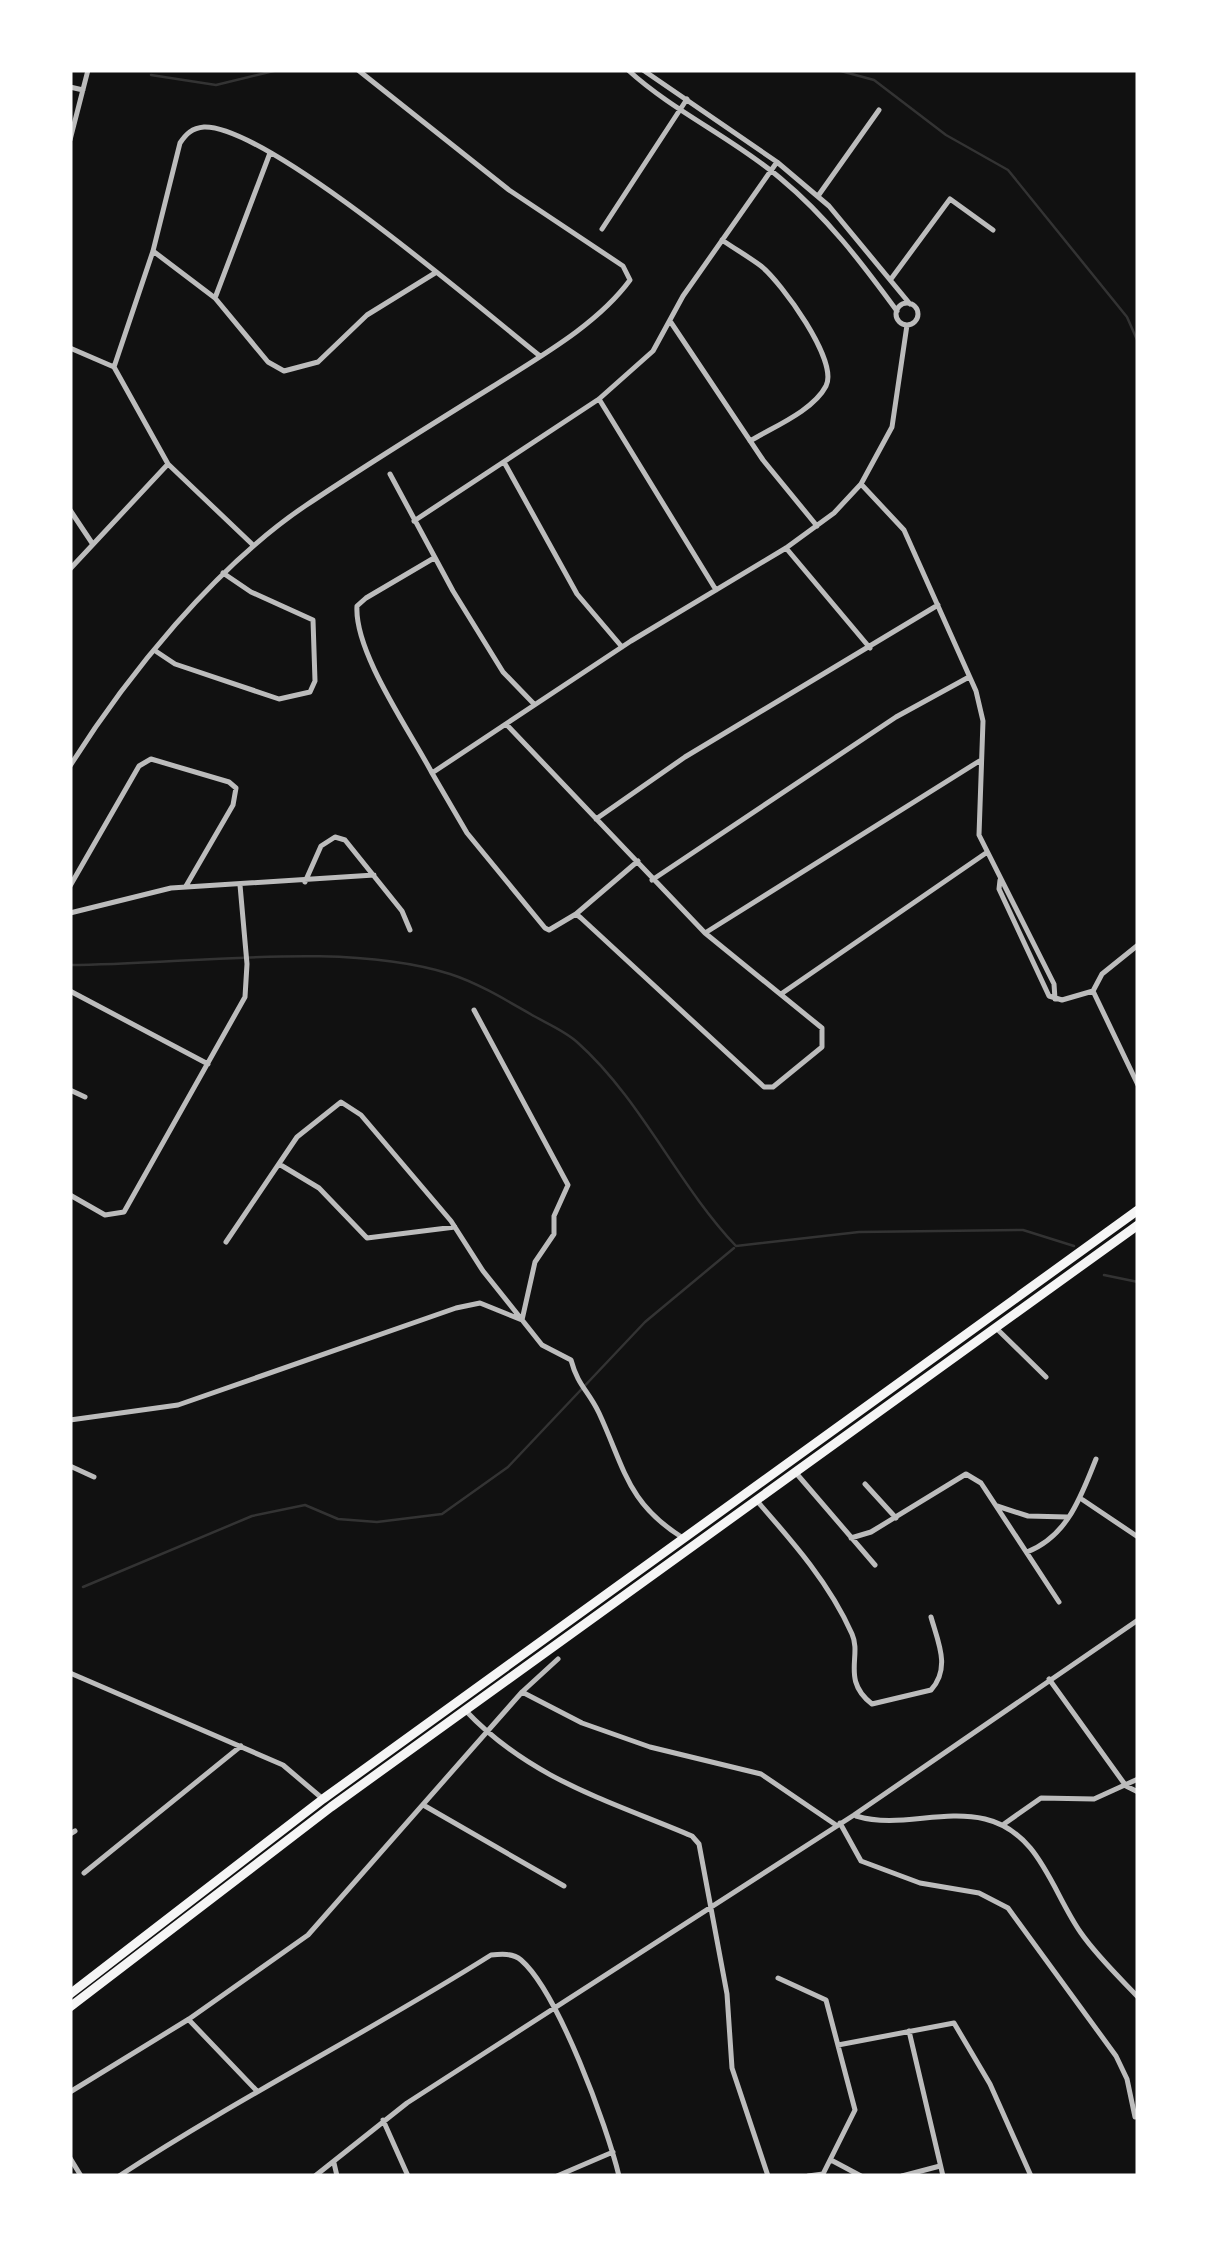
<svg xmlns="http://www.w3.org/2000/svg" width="1208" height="2246" viewBox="0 0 1208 2246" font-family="Commissioner,sans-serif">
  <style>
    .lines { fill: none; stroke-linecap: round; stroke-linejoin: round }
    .stream { stroke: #333; stroke-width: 2.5 }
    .minor { stroke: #bcbcbc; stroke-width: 5 }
    .primary { stroke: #f5f5f5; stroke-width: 9 }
  </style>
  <rect width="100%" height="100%" fill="#111"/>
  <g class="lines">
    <path class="stream" d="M837 70 874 80 946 135 1008 170 1127 317 1138 342
      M151 75 216 85 278 70
      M70 965C186 965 341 940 450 974 478 983 506 1000 532 1015 546 1023 565 1031 577 1042 642 1100 677 1184 736 1246L859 1232 1023 1230 1074 1246
      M1104 1275 1138 1282
      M83 1587 252 1516 305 1505 338 1519 377 1522 442 1514 508 1467 645 1322 734 1248"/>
    <path class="minor" d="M628 70C674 112 733 138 780 178 827 217 861 262 897 311
      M643 70 777 162 829 206 910 304
      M70 87 83 90
      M70 140 88 70
      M818 196 879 110
      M602 229 687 99
      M722 240C735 249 749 257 761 266 781 282 839 361 826 386 813 411 773 427 750 441
      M153 251 215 298 268 362 284 371 318 362 367 315 435 273
      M891 279 950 199 993 230
      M215 298 270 153
      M896 314a11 11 0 1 1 22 0a11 11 0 1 1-22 0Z
      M670 321 763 460 817 526
      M70 348 114 367 168 464 253 545
      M114 367 153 251 180 143C186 134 192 128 204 127 268 125 482 310 540 356
      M599 399 716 590
      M504 462 577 594 622 647
      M390 474 453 591 503 672 533 703
      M861 484 904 530 976 691 983 721 979 835 1054 984 1055 999
      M70 510 92 543
      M414 521 599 399 653 351 683 296 777 162
      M786 548 870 648
      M70 569 168 464
      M157 652 175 664 279 699 310 692 315 681 313 620 251 592 223 573
      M506 724 705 933 822 1028V1047L773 1087H764L581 918 576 914 549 930 545 928 467 833 432 773 631 641 786 548 834 513 861 484 892 427 907 325
      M70 766C128 674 215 567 305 506 366 465 429 426 492 387 539 357 597 325 630 280L623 266 509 190 358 70
      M432 773C410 731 354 652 357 606L366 598 434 558
      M596 819 685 757 938 605
      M652 880 896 717 969 677
      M1000 880 999 889 1049 996 1062 1000 1093 991
      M305 882 321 846 335 837 345 840 402 911 410 930
      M70 886 139 766 151 759 229 782 236 788 233 805 186 886
      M70 913 171 888 374 875
      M576 914 638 861
      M705 933 981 760
      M1138 945 1102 974 1093 991 1138 1085
      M70 991 208 1064
      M781 994 986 853
      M70 1090 85 1097
      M279 1164 319 1188 367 1238 455 1227
      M70 1195 105 1215 124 1212 245 997 247 964 240 885
      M226 1242 297 1137 341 1102 361 1115 451 1221 483 1271 542 1345 571 1360C578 1386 588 1390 599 1413 625 1469 627 1503 683 1538
      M996 1328 1046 1377
      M70 1420 178 1405 456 1308 480 1303 522 1320 535 1262 554 1234V1216L568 1185 474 1010
      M70 1466 94 1477
      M796 1473 875 1565
      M865 1484 896 1518
      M1083 1500 1138 1537
      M757 1501C793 1542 830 1584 852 1634 862 1656 841 1680 872 1704L931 1690C951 1668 938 1642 931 1617
      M997 1506 1028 1516 1067 1517
      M851 1538 871 1532 966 1474 981 1483 1059 1602
      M1027 1552C1068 1536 1081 1496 1096 1459
      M70 1673 283 1765 323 1799
      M1049 1679 1126 1786 1138 1792
      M522 1692 582 1723 650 1747 761 1774 836 1825
      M465 1710C530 1779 607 1800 692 1836L699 1844 727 1994 732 2068 768 2176
      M425 1806 564 1886
      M856 1816C899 1829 940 1809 985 1819 1040 1832 1052 1892 1081 1933 1097 1956 1119 1977 1138 1997
      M840 1823 861 1861 920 1883 979 1893 1008 1908 1116 2056 1127 2079 1135 2117
      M1004 1824 1041 1798 1094 1799 1138 1779
      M70 1834 75 1831
      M84 1873 241 1746
      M778 1978 826 2000 855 2110 822 2176
      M189 2020 256 2090
      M909 2031 943 2176
      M838 2045 954 2023 990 2084 1031 2176
      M70 2092 189 2019 308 1935 522 1692 558 1659
      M383 2120 408 2176
      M70 2158 81 2176
      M831 2160 861 2176
      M334 2163 337 2176
      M119 2176C240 2097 369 2032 491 1955 501 1954 513 1953 521 1960 558 1992 607 2126 619 2176
      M315 2176 407 2103 854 1815 1138 1620
      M557 2176 613 2152
      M808 2176 823 2174
      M902 2176 940 2166"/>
    <path class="primary" d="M70 1994 323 1799 1138 1210
      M70 2007 331 1807 1138 1225"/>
  </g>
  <rect width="1208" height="2246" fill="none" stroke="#ffffff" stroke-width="145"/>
</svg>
